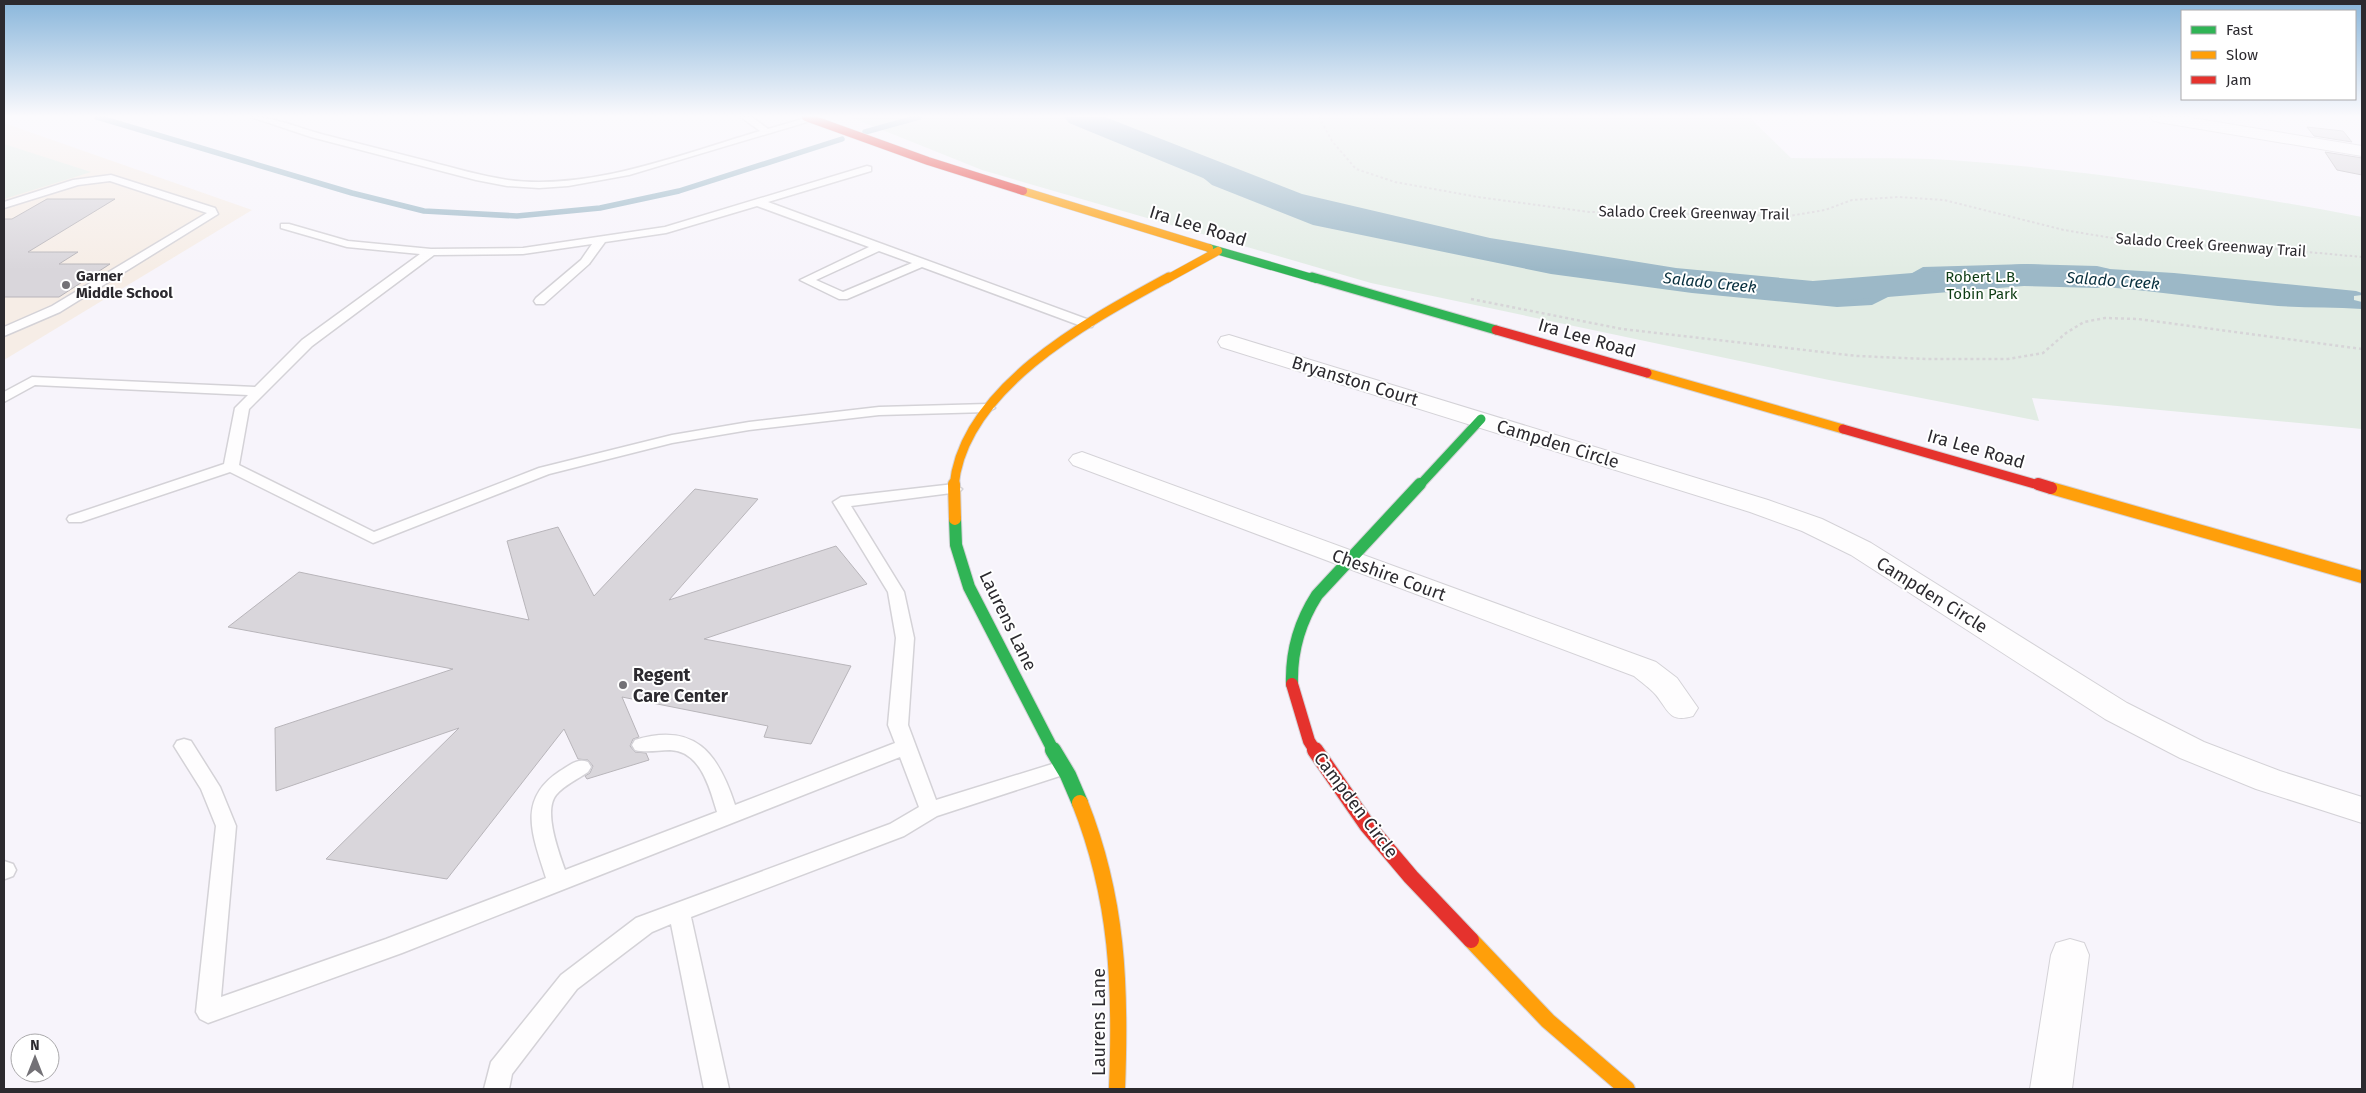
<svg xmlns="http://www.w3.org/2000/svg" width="2366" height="1093" viewBox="0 0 2366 1093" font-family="'Fira Sans',sans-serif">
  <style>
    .education { fill: #f6ede6 }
    .green { fill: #e2ece4 }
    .water { fill: #9cb8c7 }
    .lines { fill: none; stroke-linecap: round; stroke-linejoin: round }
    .stream { stroke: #9cb8c7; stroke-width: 5.5 }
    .river { fill: #9cb8c7; fill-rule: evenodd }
    .building { fill: #d9d6db; stroke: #b8b5ba }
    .lane-casing { stroke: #d4d2d7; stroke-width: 3 }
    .street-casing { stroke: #d4d2d7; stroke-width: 2 }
    .fast-far3-casing { stroke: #d4d2d7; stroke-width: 9 }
    .fast-far2-casing { stroke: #d4d2d7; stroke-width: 11 }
    .fast-far1-casing { stroke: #d4d2d7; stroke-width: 14 }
    .fast-casing { stroke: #d4d2d7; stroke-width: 18 }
    .slow-far3-casing { stroke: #d4d2d7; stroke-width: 9 }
    .slow-far2-casing { stroke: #d4d2d7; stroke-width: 11 }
    .slow-far1-casing { stroke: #d4d2d7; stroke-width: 14 }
    .slow-casing { stroke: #d4d2d7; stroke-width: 18 }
    .jam-far3-casing { stroke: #d4d2d7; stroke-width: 9 }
    .jam-far2-casing { stroke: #d4d2d7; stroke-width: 11 }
    .jam-far1-casing { stroke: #d4d2d7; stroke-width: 14 }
    .jam-casing { stroke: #d4d2d7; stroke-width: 18 }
    .path-far1 { stroke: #d7d5d8; stroke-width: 2; stroke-dasharray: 2.5 2.5; stroke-linecap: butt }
    .path { stroke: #d7d5d8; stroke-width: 2.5; stroke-dasharray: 3 3; stroke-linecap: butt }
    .lane { fill: #fefdfe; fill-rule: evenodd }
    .street { fill: #fefdfe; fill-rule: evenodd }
    .fast-far3 { stroke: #30b455; stroke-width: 8 }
    .fast-far2 { stroke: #30b455; stroke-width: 9 }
    .fast-far1 { stroke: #30b455; stroke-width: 12 }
    .fast { stroke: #30b455; stroke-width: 16 }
    .slow-far3 { stroke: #ff9f0a; stroke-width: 8 }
    .slow-far2 { stroke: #ff9f0a; stroke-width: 9 }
    .slow-far1 { stroke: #ff9f0a; stroke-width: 12 }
    .slow { stroke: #ff9f0a; stroke-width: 16 }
    .jam-far3 { stroke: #e5322d; stroke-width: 8 }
    .jam-far2 { stroke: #e5322d; stroke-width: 9 }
    .jam-far1 { stroke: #e5322d; stroke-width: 12 }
    .jam { stroke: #e5322d; stroke-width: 16 }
    .poi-dot { fill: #737176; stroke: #fff; stroke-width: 2 }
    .labels { text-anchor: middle; stroke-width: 4; stroke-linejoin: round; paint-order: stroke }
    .far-street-label { font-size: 15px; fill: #2c2a2f; stroke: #fff }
    .far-poi-label { font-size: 15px; font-weight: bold; fill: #2c2a2f; stroke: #fff; text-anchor: start }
    .far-park-label { font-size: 15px; fill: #0d3b13; stroke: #fff }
    .far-water-label { font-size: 16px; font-style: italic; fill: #09303f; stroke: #fff }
    .street-label { font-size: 18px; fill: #2c2a2f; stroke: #fff }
    .poi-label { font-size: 18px; font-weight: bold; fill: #2c2a2f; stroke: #fff; text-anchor: start }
  </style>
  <rect width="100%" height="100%" fill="#f7f4fb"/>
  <path class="education" d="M4 123 252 210 4 360Z"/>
  <path class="green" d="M850 117H1749L1791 158C1843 159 1897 157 1950 160 2089 170 2225 191 2362 217V429L2032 398 2039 421 1829 380 1371 283 982 170Z
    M4 144 91 172 4 199Z"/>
  <path class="water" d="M1068 117H1088L1203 161 1251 191 1271 199 1349 221 1424 237 1482 243 1605 270 1654 278 1821 296 1854 294 1866 283 1881 278 1905 277 1923 267 2027 264 2174 273 2356 291 2362 293V295L2354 296V300L2362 302V309C2334 307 2306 308 2278 306 2210 300 2142 288 2073 285L2078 281 2016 274 1939 290 1925 286 1917 292 1896 293 1872 305 1837 307 1692 293 1551 274 1313 225 1212 185 1190 167Z"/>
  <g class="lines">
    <path class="stream" d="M97 117 352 193 424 211 517 216 600 208 679 191 842 139
      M865 132 919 117"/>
    <path class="river" d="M1064 117H1105L1302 194 1490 238 1676 268 1813 281 2024 264 2097 266 2110 269 2116 277 2110 285 2097 288 2024 286 1813 303 1676 290 1490 260 1279 209 1069 123Z"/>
  </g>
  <path class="building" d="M2307 127 2343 131 2352 142 2314 136Z
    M2325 152 2362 158V175L2337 170Z
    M47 199H115L28 252H78L59 264H110L59 297H4V219H12Z
    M695 489 758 499 669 600 836 546 867 584 704 639 851 666 811 744 764 737 768 726 622 697 639 737 633 739 630 746 635 752 646 753 649 760 587 779 585 776 590 773 593 766 588 760 578 759 564 729 447 879 326 859 459 728 276 791 275 728 453 669 228 627 299 572 529 620 507 541 558 527 594 596Z"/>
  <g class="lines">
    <g class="lane-casing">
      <path id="lane" d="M251 117C275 117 298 128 321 134 356 143 392 152 427 161 454 168 481 176 508 180 591 191 682 154 760 131L741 117H752L768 129 809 117 817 119 629 175 568 186 539 188 507 186 476 180 311 137Z
        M867 166 871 167V171L768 202 1092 321 1094 324 1092 327H1084L922 267 847 299H839L800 280 869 247 757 206 666 233 605 242 589 264 544 304H536L534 301 536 298 581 260 592 244 523 254 434 255 312 346 249 409 239 465 374 532 539 468 672 435 749 422 879 407 988 404 995 408 988 412 879 415 749 430 672 443 549 474 373 543 230 472 81 522H69L67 519 69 516 224 464 235 408 248 395 35 385 4 402V392L32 377 255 387 302 340 420 254 347 247 281 228V224H289L348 241 431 249 523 248 665 227ZM879 251 912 263 843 292 816 280Z
        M111 175 215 208 218 214 60 312 4 336V327L52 306 207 213 110 181 78 185 4 208V202L73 180Z
        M954 484 962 489 959 492 851 506 904 592 914 638 908 725 936 800 1062 761 1069 763 1072 768 1069 773 937 816 904 836 691 917 729 1089H704L671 924 652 932 577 989 512 1074 509 1089H484L491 1062 561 975 636 918 890 824 919 807 900 757 402 953 208 1023 200 1019 196 1012 216 826 201 789 174 746 177 741 184 739 191 741 220 787 236 826 221 997 386 939 546 878C533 836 516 800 560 771 570 765 577 758 588 762L591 767 588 772C578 779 564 785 556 795 543 811 559 853 565 870L717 812C710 789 701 751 670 750 658 750 647 753 635 750L632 745 635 740C695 722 718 753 735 805L895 743 888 725 896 638 888 592 833 502 841 497Z
        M4 861 13 864 16 870 13 876 5 879Z"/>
    </g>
    <g class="street-casing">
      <path id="street" d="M2150 117H2186L2362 146V156L2158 122 2152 120Z
        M1229 335 1768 500 1822 519 1871 543 2127 703 2204 742 2280 771 2362 797V823L2256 789 2180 758 2105 719 1851 555 1802 531 1750 512 1221 347 1218 342 1221 337Z
        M1082 452 1656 662 1677 678 1698 708 1693 716C1669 723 1669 711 1656 695 1650 688 1641 682 1634 676L1073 465 1069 460 1073 455Z
        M2070 939 2084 943 2089 955 2072 1089H2030L2051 955 2056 943Z"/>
    </g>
    <g class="fast-far3-casing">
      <path id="fast-far3" d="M1209 248 1316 279"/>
    </g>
    <g class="fast-far2-casing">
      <path id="fast-far2" d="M1312 277 1496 330
        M1419 486 1481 419"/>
    </g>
    <g class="fast-far1-casing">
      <path id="fast-far1" d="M955 519 956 545 969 587 1054 752
        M1292 684C1291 651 1299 623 1317 595L1420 484"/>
    </g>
    <g class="fast-casing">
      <path id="fast" d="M1053 750 1068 775 1080 803"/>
    </g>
    <g class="slow-far3-casing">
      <path id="slow-far3" d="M1023 191 1209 248
        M1167 279 1218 251"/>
    </g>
    <g class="slow-far2-casing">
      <path id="slow-far2" d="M1647 373 1843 429
        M954 486C963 387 1092 319 1169 277"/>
    </g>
    <g class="slow-far1-casing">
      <path id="slow-far1" d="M954 484 955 519
        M2051 488 2362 577"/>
    </g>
    <g class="slow-casing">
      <path id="slow" d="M1080 803C1118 899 1121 987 1117 1089
        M1471 940 1548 1021 1627 1089"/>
    </g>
    <g class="jam-far3-casing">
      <path id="jam-far3" d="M806 117 928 161 1023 191"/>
    </g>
    <g class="jam-far2-casing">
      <path id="jam-far2" d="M1496 330 1647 373
        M1843 429 2042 486"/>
    </g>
    <g class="jam-far1-casing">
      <path id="jam-far1" d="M2038 484 2051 488
        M1292 684 1309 741 1316 752"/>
    </g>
    <g class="jam-casing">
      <path id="jam" d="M1315 750 1367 825 1411 877 1471 940"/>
    </g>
    <path class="path-far1" d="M1319 117 1332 141 1356 169 1395 182 1478 197 1589 212 1789 216 1825 210 1852 200 1899 197 1944 200 2064 230 2136 242 2275 249 2362 257"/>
    <path class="path" d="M1471 299 1622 329 1857 356 1927 359H2008L2043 353 2066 333 2084 322 2105 318 2138 319 2362 349"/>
    <use href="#lane" class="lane"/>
    <use href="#street" class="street"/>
    <use href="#fast-far3" class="fast-far3"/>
    <use href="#fast-far2" class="fast-far2"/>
    <use href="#fast-far1" class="fast-far1"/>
    <use href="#fast" class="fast"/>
    <use href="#slow-far3" class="slow-far3"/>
    <use href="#slow-far2" class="slow-far2"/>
    <use href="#slow-far1" class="slow-far1"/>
    <use href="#slow" class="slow"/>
    <use href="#jam-far3" class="jam-far3"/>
    <use href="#jam-far2" class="jam-far2"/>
    <use href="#jam-far1" class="jam-far1"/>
    <use href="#jam" class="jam"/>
  </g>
  <linearGradient id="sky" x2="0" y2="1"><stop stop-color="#89b6db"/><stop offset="0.43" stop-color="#fbfafd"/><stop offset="1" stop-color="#fbfafd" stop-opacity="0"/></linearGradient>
  <rect width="2366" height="270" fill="url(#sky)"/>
  <g class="poi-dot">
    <circle cx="66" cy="285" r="5"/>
    <circle cx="623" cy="685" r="5"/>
  </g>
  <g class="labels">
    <g class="far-street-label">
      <text transform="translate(1694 213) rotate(1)" y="5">Salado Creek Greenway Trail</text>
      <text transform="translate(2211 245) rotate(4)" y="5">Salado Creek Greenway Trail</text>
    </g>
    <g class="far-poi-label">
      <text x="76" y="281">Garner<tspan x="76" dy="17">Middle School</tspan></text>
    </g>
    <g class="far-park-label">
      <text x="1982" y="282">Robert L.B.<tspan x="1982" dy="17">Tobin Park</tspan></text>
    </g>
    <g class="far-water-label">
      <text transform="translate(2113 280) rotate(4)" y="6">Salado Creek</text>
      <text transform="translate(1710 282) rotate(6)" y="6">Salado Creek</text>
    </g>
    <g class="street-label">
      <text transform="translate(1198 226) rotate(17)" y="6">Ira Lee Road</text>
      <text transform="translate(1587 338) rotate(16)" y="6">Ira Lee Road</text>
      <text transform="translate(1355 381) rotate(17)" y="6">Bryanston Court</text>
      <text transform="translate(1558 444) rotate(17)" y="6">Campden Circle</text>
      <text transform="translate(1976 449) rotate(16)" y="6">Ira Lee Road</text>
      <text transform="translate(1389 575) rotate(20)" y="6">Cheshire Court</text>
      <text transform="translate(1932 595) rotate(32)" y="6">Campden Circle</text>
      <text transform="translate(1008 621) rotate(64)" y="6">Laurens Lane</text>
      <text transform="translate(1356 805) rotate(53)" y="6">Campden Circle</text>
      <text transform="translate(1099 1022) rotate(-90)" y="6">Laurens Lane</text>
    </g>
    <g class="poi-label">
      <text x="633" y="681">Regent<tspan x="633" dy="21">Care Center</tspan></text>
    </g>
  </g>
  <rect width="2366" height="1093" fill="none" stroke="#2c2a2f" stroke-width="10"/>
  <rect x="2181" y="10" width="175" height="90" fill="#ffffff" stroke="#abaaac"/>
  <rect x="2191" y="26" width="25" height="8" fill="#30b455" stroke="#abaaac"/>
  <text x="2226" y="35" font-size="15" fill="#2c2a2f">Fast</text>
  <rect x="2191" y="51" width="25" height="8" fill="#ff9f0a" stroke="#abaaac"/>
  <text x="2226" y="60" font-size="15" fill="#2c2a2f">Slow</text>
  <rect x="2191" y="76" width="25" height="8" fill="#e5322d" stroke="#abaaac"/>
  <text x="2226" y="85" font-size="15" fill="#2c2a2f">Jam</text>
  <g transform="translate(35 1058)"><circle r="24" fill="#ffffff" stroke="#abaaac"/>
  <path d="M0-4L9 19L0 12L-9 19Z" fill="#737176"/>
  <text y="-8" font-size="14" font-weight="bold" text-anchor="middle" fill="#2c2a2f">N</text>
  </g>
</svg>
